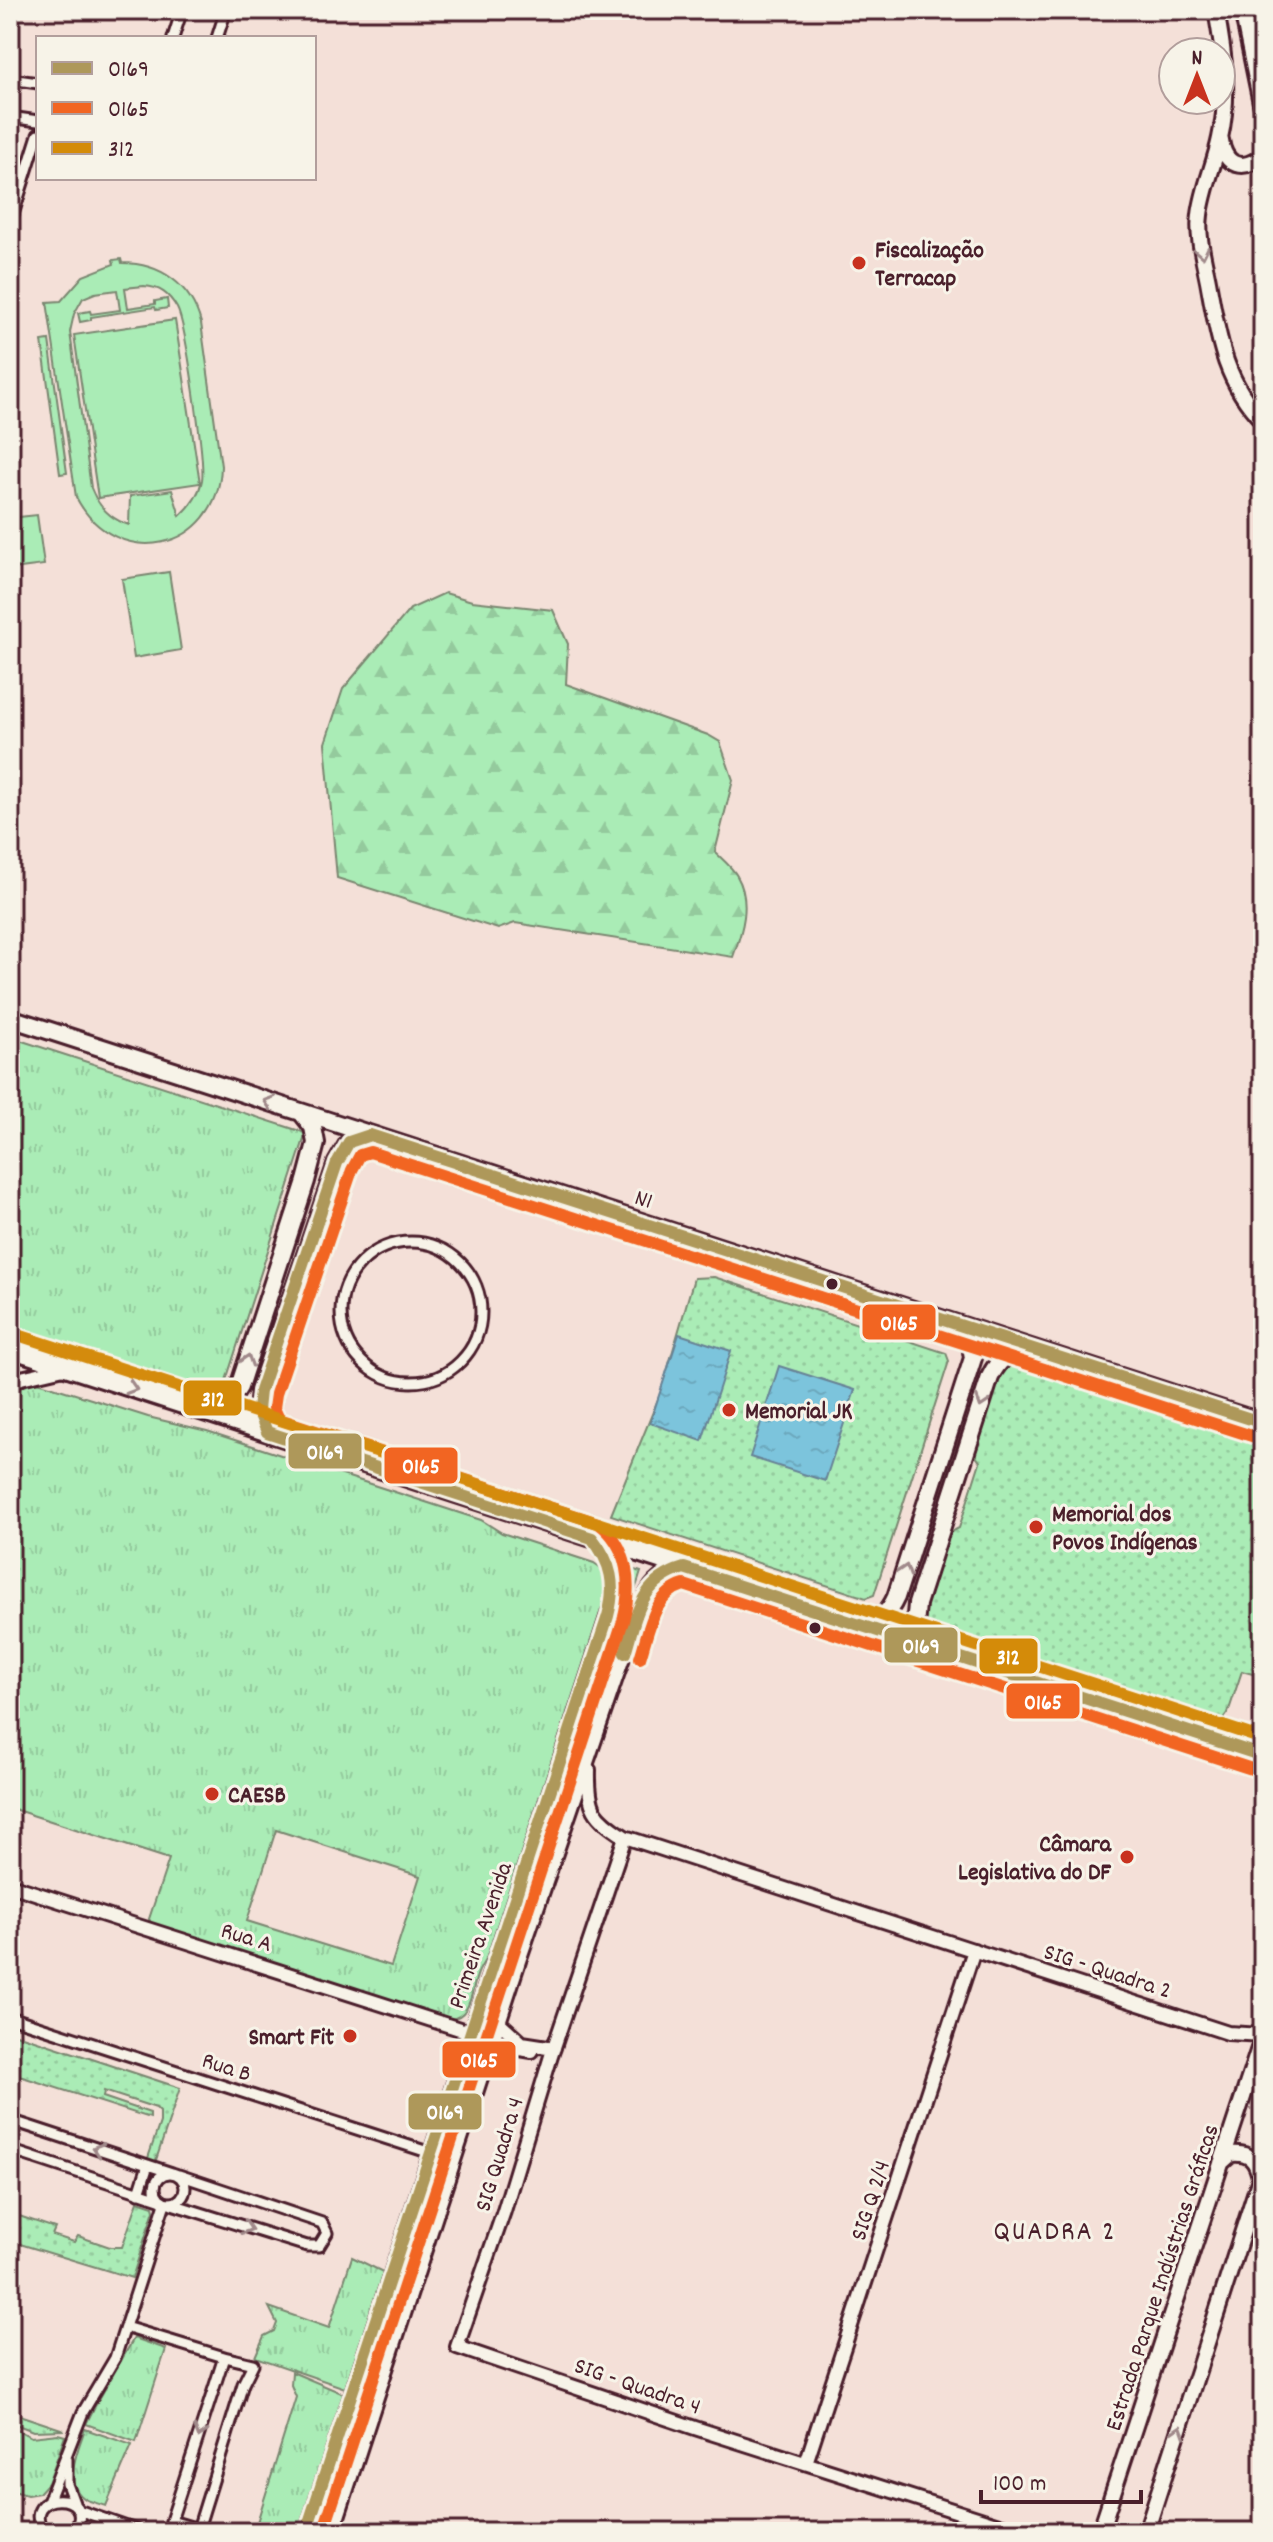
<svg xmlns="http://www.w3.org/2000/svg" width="1273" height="2542" viewBox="0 0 1273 2542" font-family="Dekko,sans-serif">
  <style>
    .grass { fill: url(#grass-tufts); stroke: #7a8670; stroke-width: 2; fill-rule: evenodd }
    .forest { fill: url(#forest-firs); stroke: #7a8670; stroke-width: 2 }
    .park { fill: url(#park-dots); stroke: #7a8670; stroke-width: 2 }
    .pitch { fill: #aaecb6; stroke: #7a8670; stroke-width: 2; fill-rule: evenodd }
    .water { fill: url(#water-ripples); stroke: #678295; stroke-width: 2 }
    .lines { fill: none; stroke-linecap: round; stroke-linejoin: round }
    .street-casing { stroke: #4a1f2b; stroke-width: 15 }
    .secondary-casing { stroke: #4a1f2b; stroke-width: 18 }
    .primary-casing { stroke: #4a1f2b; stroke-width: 20 }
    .highway-casing { stroke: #4a1f2b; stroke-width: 22 }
    .street { stroke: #f7f3e8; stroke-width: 9 }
    .secondary { stroke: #f7f3e8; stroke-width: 12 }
    .primary { stroke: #f7f3e8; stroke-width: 14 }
    .highway { stroke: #f7f3e8; stroke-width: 16 }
    .bus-1-casing { stroke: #f7f3e8; stroke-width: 18 }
    .bus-2-casing { stroke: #f7f3e8; stroke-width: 18 }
    .bus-3-casing { stroke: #f7f3e8; stroke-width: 18 }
    .bus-1 { stroke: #ae985a; stroke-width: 12 }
    .bus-2 { stroke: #f26522; stroke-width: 12 }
    .bus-3 { stroke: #d48b09; stroke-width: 12 }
    .oneway { stroke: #a0898a }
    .poi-dot { fill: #c8321e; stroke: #f7f3e8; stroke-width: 3 }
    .bus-dot { fill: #4a1f2b; stroke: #f7f3e8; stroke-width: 3 }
    .labels { text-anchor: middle; stroke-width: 6; stroke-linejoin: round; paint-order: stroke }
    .poi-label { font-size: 24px; font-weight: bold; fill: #4a1f2b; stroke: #f7f3e8; text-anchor: start }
    .street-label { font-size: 24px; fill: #4a1f2b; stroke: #f7f3e8 }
    .quarter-label { font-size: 28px; letter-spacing: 2px; fill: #4a1f2b; stroke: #f7f3e8 }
    .line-badge { stroke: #f7f3e8; stroke-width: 3 }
    .badge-label { font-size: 22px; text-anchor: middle; font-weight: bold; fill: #fff }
  </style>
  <defs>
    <pattern id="grass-tufts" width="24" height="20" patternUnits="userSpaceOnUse" patternTransform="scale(2)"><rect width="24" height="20" fill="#aaecb6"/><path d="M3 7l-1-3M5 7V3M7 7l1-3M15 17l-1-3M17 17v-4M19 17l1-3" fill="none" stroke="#94ca9d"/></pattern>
    <pattern id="forest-firs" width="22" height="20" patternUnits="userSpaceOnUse" patternTransform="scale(2)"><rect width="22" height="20" fill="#aaecb6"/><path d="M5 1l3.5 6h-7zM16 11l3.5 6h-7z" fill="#94ca9d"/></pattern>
    <pattern id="park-dots" width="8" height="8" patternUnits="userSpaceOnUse" patternTransform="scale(2)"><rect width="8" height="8" fill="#aaecb6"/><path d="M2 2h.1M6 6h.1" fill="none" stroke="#94ca9d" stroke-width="1.8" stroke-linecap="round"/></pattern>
    <pattern id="water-ripples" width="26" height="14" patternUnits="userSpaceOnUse" patternTransform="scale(2)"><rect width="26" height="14" fill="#7bc4dc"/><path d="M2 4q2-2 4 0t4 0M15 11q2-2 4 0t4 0" fill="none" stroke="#6ca8bd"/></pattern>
  </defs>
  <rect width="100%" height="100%" fill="#f4e0d8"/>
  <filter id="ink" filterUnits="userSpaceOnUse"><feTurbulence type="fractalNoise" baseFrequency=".0125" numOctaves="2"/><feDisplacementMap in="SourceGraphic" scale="16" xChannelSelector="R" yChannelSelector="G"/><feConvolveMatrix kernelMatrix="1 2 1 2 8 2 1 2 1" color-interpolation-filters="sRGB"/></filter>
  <g filter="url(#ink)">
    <path class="grass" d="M10 1037 306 1133 220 1399 10 1330Z
      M34 1381 148 1417 207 1431 481 1520 502 1533 594 1563C607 1571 609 1580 607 1595L491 1950C487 1958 481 1965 478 1973 471 1990 472 2018 449 2019L151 1923 149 1919 169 1859 10 1808V1387L17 1382ZM276 1830 420 1876 391 1966 247 1921Z
      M628 1568 641 1572 518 1947 506 1943Z
      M505 1957 508 1962 494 2005 490 2036 463 2114H460L457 2111 471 2066 476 2034 501 1959Z
      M446 2125 459 2129 335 2512 321 2508Z
      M352 2257 383 2272 345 2388 255 2357 264 2336 274 2331 277 2323 269 2307 329 2328Z
      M134 2338 166 2349 136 2442 86 2424 94 2408Z
      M292 2372 344 2394 300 2532H254L296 2397 291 2385Z
      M10 2426 31 2437 58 2434 65 2436 48 2483 39 2493 27 2495 10 2490Z
      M85 2429 132 2445 106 2506C100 2504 92 2502 87 2500 61 2486 78 2449 85 2429Z"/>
    <path class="forest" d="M445 593 472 601 553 610 568 644 566 684 708 735 720 742 733 780 715 852C722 859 732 867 737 876 752 902 742 932 733 957L515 923 498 929 337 878 325 743 343 689 410 609Z"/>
    <path class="park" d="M714 1277 946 1353 949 1361 874 1595 866 1598 611 1515 661 1392 694 1278Z
      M1015 1362 1263 1443V1677L1242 1671 1228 1713 1223 1720 1213 1722 928 1628 923 1623V1615L949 1533 959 1528 980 1462 974 1453 1002 1368 1007 1363Z
      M10 2032 180 2088 155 2163 147 2161 160 2122V2112L156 2108 104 2091 103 2097 150 2113V2118L10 2073Z
      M138 2201 153 2206 154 2210 132 2278 10 2241V2213L55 2228 52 2235 74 2242 78 2236 110 2247H122Z
      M10 2412 64 2430 33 2431 10 2422Z"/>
    <path class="pitch" d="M121 259 122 263C161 263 191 285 201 323L221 466C219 552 115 573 76 497L47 302 61 301 83 276 114 264 113 260ZM144 286C160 287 169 294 177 308 186 324 205 461 202 480 199 495 191 506 180 516L172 490 130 496 129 525C110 519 98 506 91 488L70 332 74 314 83 298 95 293 117 290 120 310 91 314 90 311 78 313 80 322 91 320V317L155 307 156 310 168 308 167 299 155 301V304L128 308 125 288Z
      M175 320 200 483 98 498 74 335Z
      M49 340 67 473 60 474 42 341Z
      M37 515 44 565 12 569 10 518Z
      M169 572 181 650 134 658 122 579Z"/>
    <path class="water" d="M679 1334 731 1351 702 1441 650 1423Z
      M779 1366 855 1390 825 1481 750 1457Z"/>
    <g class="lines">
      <g class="street-casing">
        <path id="street" d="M173 38 182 10
          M217 38 226 10
          M10 79 38 83
          M10 117 38 121
          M10 224 38 135
          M341 1312a70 70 0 1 1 140 0a70 70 0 1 1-140 0Z
          M10 2017 431 2153
          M10 2120 172 2173
          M10 2150 159 2199
          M155 2188a15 15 0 1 1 30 0a15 15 0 1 1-30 0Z
          M139 2193 148 2165
          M172 2204 307 2246H319L327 2233 322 2223 179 2175
          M125 2327 224 2357 253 2364 243 2384 198 2529 171 2521 224 2357
          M67 2459V2484L74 2503
          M48 2502 83 2412 115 2358 165 2203
          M78 2510 142 2532
          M44 2532C16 2490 101 2488 74 2532"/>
      </g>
      <g class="secondary-casing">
        <path id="secondary" d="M10 1384 21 1378 64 1368
          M589 1770C588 1809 593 1816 625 1837L1228 2033 1263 2035
          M625 1837 551 2056 504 2211 457 2347 695 2428 1021 2532
          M10 1885 469 2032
          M501 2024 522 2043 554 2048
          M491 2051 520 2049 532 2051
          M806 2463 974 1950
          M311 2518 317 2516 329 2519 334 2529
          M306 2532 613 1599C616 1575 609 1557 593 1538
          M333 2532 519 1961 640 1608C648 1587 658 1573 681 1568"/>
      </g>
      <g class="primary-casing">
        <path id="primary" d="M1216 10C1224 54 1230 94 1220 138 1215 163 1203 189 1200 215 1197 237 1204 260 1208 281 1218 335 1223 380 1263 421
          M1242 10 1263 113
          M1221 140C1225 167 1244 172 1263 155
          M1221 2163 1231 2154C1250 2152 1256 2160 1260 2177
          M1100 2532 1263 2036
          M1146 2532 1263 2169"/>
      </g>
      <g class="highway-casing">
        <path id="highway" d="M10 1018 1263 1423
          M10 1349 1263 1756
          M200 1409C218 1407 230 1404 239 1387L306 1181 316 1143 313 1127 302 1113
          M267 1432 258 1410 260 1391 337 1163 349 1142 370 1135
          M861 1624C880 1620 888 1615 896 1597L973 1358 970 1339 964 1327
          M924 1646 915 1627 917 1604 990 1377C999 1358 1008 1353 1028 1349"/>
      </g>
      <use href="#street" class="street"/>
      <use href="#secondary" class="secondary"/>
      <use href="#primary" class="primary"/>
      <use href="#highway" class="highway"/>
      <g class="bus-1-casing">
        <path id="bus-1" d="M625 1653C637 1614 640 1581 684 1568L1263 1756
          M306 2532 608 1616C616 1585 612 1563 592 1538L267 1432 258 1410 260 1391 337 1163 349 1142 370 1135 1263 1423"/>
      </g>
      <g class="bus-2-casing">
        <path id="bus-2" d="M640 1658C649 1631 653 1594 684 1585L1258 1771
          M323 2532 623 1621C632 1587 630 1546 598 1523L279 1419 274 1408 276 1394 352 1170 360 1155 370 1152 1258 1438"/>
      </g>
      <g class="bus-3-casing">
        <path id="bus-3" d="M15 1334 1263 1739"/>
      </g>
      <use href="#bus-1" class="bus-1"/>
      <use href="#bus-2" class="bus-2"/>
      <use href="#bus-3" class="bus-3"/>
    </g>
    <defs><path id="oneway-chevron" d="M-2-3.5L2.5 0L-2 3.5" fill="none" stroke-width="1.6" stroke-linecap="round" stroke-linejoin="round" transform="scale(2)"/></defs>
    <g class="oneway">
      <use href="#oneway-chevron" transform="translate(1202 253) rotate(79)"/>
      <use href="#oneway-chevron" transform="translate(269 1102) rotate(-162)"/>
      <use href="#oneway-chevron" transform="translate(247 1360) rotate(-72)"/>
      <use href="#oneway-chevron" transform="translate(132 1388) rotate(17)"/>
      <use href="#oneway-chevron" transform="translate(982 1402) rotate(108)"/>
      <use href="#oneway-chevron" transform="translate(905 1570) rotate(-72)"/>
      <use href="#oneway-chevron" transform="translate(98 2149) rotate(-162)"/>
      <use href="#oneway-chevron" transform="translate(247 2228) rotate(18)"/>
      <use href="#oneway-chevron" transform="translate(1179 2431) rotate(-72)"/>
      <use href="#oneway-chevron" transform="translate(200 2432) rotate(108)"/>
    </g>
  </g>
  <g class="poi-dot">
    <circle cx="859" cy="263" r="8"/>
    <circle cx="729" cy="1410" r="8"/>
    <circle cx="1036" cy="1527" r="8"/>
    <circle cx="212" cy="1794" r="8"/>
    <circle cx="1127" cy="1857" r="8"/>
    <circle cx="350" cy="2036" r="8"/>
  </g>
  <g class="bus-dot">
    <circle cx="832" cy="1284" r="7"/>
    <circle cx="815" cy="1628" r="7"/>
  </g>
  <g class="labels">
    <g class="poi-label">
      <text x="875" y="257">Fiscalização<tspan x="875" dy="28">Terracap</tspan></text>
      <text x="745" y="1418">Memorial JK</text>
      <text x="1052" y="1521">Memorial dos<tspan x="1052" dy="28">Povos Indígenas</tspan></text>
      <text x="228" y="1802">CAESB</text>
      <text x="1111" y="1851" text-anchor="end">Câmara<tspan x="1111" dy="28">Legislativa do DF</tspan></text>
      <text x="334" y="2044" text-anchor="end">Smart Fit</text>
    </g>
    <g class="street-label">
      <text transform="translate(644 1198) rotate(18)" y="8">N1</text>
      <text transform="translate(479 1935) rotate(-71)" y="8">Primeira Avenida</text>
      <text transform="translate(247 1936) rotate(17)" y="8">Rua A</text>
      <text transform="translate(1108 1970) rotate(18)" y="8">SIG - Quadra 2</text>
      <text transform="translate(227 2066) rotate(18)" y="8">Rua B</text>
      <text transform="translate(498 2154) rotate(-73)" y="8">SIG Quadra 4</text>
      <text transform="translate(869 2200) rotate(-72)" y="8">SIG Q 2/4</text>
      <text transform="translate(1161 2277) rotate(-72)" y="8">Estrada Parque Indústrias Gráficas</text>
      <text transform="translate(638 2385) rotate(19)" y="8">SIG - Quadra 4</text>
    </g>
    <g class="quarter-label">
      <text x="1055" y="2239">QUADRA 2</text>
    </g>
  </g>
  <g class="line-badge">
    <rect x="861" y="1303" width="76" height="38" rx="8" fill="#f26522"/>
    <rect x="182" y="1379" width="61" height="38" rx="8" fill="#d48b09"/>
    <rect x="287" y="1432" width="76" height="38" rx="8" fill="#ae985a"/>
    <rect x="383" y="1446" width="76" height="39" rx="8" fill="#f26522"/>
    <rect x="883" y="1626" width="76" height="38" rx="8" fill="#ae985a"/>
    <rect x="978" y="1637" width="61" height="38" rx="8" fill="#d48b09"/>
    <rect x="1005" y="1682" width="76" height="38" rx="8" fill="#f26522"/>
    <rect x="441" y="2040" width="76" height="39" rx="8" fill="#f26522"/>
    <rect x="407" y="2092" width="76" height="39" rx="8" fill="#ae985a"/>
  </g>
  <g class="badge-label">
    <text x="899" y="1330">0165</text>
    <text x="213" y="1406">312</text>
    <text x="325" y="1459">0169</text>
    <text x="421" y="1473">0165</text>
    <text x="921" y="1653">0169</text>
    <text x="1008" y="1664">312</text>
    <text x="1043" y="1709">0165</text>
    <text x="479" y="2067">0165</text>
    <text x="445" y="2119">0169</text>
  </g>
  <rect width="1273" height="2542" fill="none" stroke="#f7f3e8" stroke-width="40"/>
  <rect x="20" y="20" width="1233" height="2502" fill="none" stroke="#4a1f2b" stroke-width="3" filter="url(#ink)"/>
  <rect x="36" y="36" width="280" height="144" fill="#f7f3e8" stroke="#b29e9c" stroke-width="2"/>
  <rect x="52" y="62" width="40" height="12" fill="#ae985a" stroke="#b29e9c" stroke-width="2"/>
  <text x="108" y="76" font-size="24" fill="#4a1f2b">0169</text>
  <rect x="52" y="102" width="40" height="12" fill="#f26522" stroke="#b29e9c" stroke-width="2"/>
  <text x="108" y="116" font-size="24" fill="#4a1f2b">0165</text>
  <rect x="52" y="142" width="40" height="12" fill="#d48b09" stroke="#b29e9c" stroke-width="2"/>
  <text x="108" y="156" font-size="24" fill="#4a1f2b">312</text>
  <g transform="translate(1197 76)"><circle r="38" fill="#f7f3e8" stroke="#b29e9c" stroke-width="2"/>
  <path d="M0-6L14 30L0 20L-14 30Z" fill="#c8321e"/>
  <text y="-12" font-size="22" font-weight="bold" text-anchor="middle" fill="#4a1f2b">N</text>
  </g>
  <path d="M981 2490v12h160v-12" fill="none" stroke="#4a1f2b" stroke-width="4"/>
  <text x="993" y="2490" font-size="24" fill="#4a1f2b" stroke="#f7f3e8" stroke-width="6" paint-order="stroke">100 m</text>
</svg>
